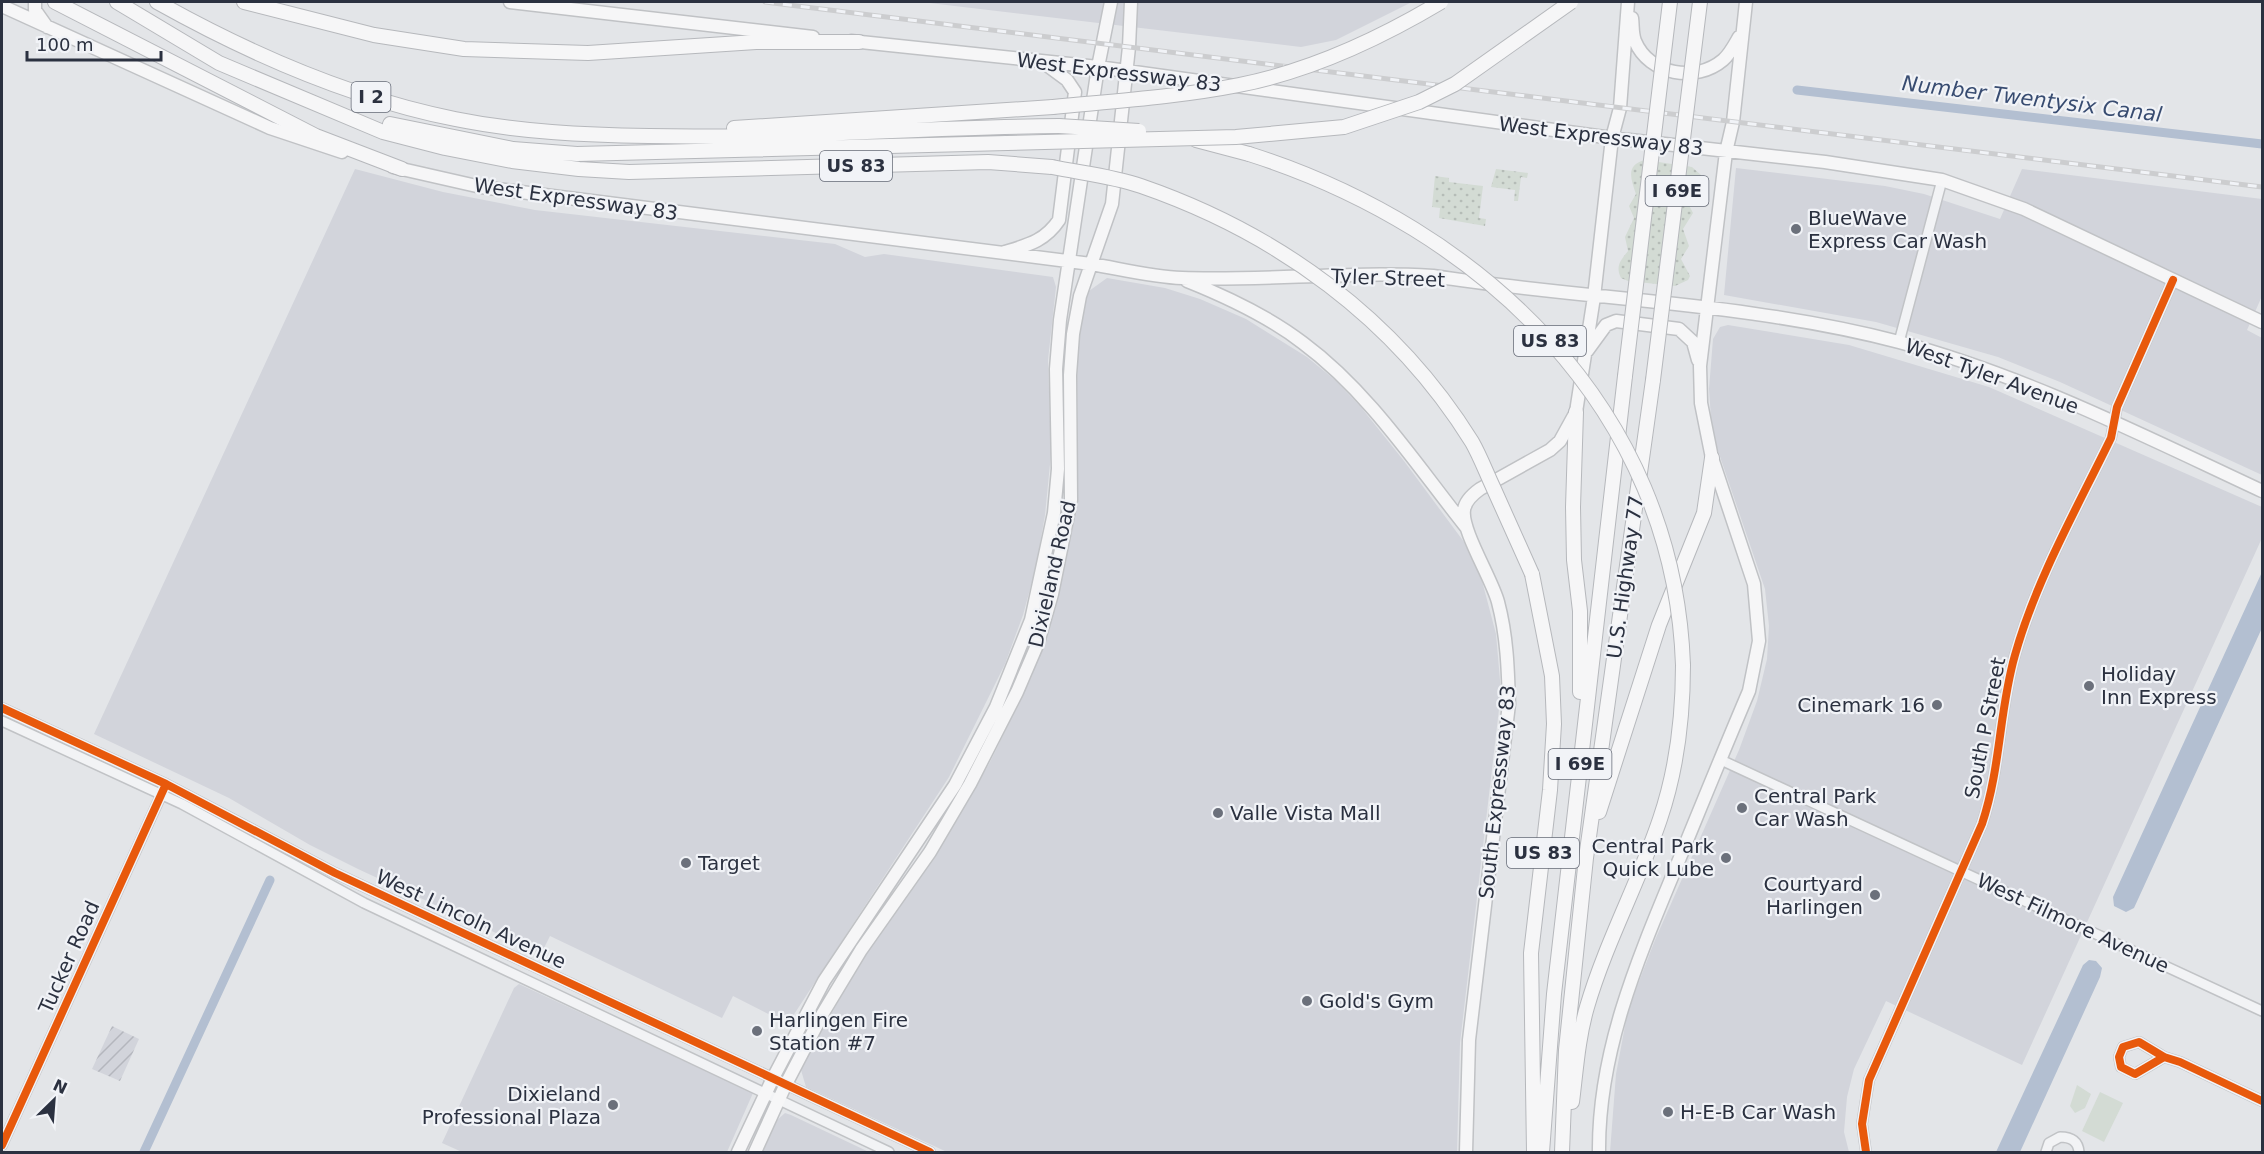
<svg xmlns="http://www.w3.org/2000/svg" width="2264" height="1154" viewBox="0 0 2264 1154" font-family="'DejaVu Sans',sans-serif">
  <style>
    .built { fill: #d2d4db }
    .industrial { fill: url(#industrial-furrows) }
    .grass { fill: url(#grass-dots) }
    .park { fill: #d3dbd4 }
    .water { fill: #b3bfd1 }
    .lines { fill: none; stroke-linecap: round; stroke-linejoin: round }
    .canal { stroke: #b3bfd1; stroke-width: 9 }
    .minor-casing { stroke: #c1c3c6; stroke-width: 12 }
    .major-casing { stroke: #c0c2c5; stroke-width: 15 }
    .highway-casing { stroke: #b6b8bc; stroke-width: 16 }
    .minor { stroke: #f2f3f5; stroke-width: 9 }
    .major { stroke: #f6f6f7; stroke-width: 12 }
    .highway { stroke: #f6f6f7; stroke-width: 14 }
    .rail-casing { stroke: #cccdcf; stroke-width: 5 }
    .rail { stroke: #f1f3f7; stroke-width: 3; stroke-dasharray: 9; stroke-linecap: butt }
    .highway-bridge-casing { stroke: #b6b8bc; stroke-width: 16; stroke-linecap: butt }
    .highway-bridge { stroke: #f6f6f7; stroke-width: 14 }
    .cycleway-casing { stroke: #f1f3f7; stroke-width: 11 }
    .cycleway { stroke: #e8590c; stroke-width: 8 }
    .poi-dot { fill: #6b707b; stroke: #f1f3f7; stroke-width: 2 }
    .labels { text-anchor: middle; stroke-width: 4.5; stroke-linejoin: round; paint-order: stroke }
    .shield { fill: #f1f3f7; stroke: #666b77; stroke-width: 1.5 }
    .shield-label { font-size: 18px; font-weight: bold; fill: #2b3140 }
    .street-label { font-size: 20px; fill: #2b3140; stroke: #f1f3f7 }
    .poi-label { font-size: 20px; fill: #2b3140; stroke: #f1f3f7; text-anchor: start }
    .water-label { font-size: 21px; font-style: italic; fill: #384c71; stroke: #f1f3f7 }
  </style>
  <defs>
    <pattern id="industrial-furrows" width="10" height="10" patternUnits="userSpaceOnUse" patternTransform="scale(1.5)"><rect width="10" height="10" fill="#d2d4db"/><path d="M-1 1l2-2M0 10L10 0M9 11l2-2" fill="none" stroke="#b4b6bd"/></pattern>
    <pattern id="grass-dots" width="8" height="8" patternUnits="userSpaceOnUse" patternTransform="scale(1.5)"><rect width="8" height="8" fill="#d3dbd4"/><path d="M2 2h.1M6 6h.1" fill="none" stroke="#b5bcb7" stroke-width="1.8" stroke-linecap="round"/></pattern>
  </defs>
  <rect width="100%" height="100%" fill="#e3e5e8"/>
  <path class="built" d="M921 2H1412L1336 40 1301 47Z
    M1736 168 1885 186 1924 194 2000 219 2022 169 2262 199V296L2247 330 2262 338V475L2060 382 1998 357 1876 322 1724 295Z
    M355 169 443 192 535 210 835 244 865 257 884 254 1053 277 1056 287 1048 360 1051 454 1045 515 1036 567 1023 615 1005 664 949 777 789 1022H784L733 996 722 1018 550 936 541 954 358 869 310 845 229 798 94 734Z
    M1107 278 1165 288 1200 299 1246 319 1307 357 1335 380 1360 406 1404 461 1464 542 1481 577 1496 634 1501 692 1460 1043 1457 1152H947L806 1087 801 1070 806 1058 858 967 962 811 990 762 1032 676 1052 618 1073 527 1078 466 1077 346 1082 308 1089 291Z
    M1728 325 1849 345 1989 387 2262 507V538L2022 1065 1886 1001 1854 1069 1847 1097 1844 1132 1849 1152H1610L1616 1074 1628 1010 1655 940 1739 750 1757 701 1767 659 1769 626 1765 589 1712 433 1709 389 1713 339 1720 327Z
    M519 984 753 1093 727 1152H462L442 1143 514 988Z
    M785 1113 791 1115 869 1152H763L776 1121Z"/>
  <path class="industrial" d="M112 1026 139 1039 120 1081 92 1069Z"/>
  <path class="grass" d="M1645 160 1692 167 1701 175 1698 186 1686 199 1693 213 1683 229 1689 246 1681 259 1690 276 1688 280 1675 286 1628 281 1621 278C1615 266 1621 260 1628 251L1625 237 1634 218 1629 206 1636 194C1631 179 1625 165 1645 160Z
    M1496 169 1528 173 1527 178 1521 177 1518 201H1514L1515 190 1491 187Z
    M1435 176 1449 178V182L1483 186 1479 218 1486 219 1485 226 1439 218 1440 208 1432 207Z"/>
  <path class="park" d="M2077 1085 2091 1094 2085 1108 2075 1113 2070 1106Z
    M2100 1092 2123 1103 2104 1142 2082 1131Z"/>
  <path class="water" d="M2262 572V628L2134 908 2126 912 2114 906 2113 897Z
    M2089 960 2096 961 2102 968 2100 977 2020 1152H1996L2083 965Z"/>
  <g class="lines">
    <path class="canal" d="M1797 90 2262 144
      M144 1152 270 880"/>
    <g class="minor-casing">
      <path id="minor" d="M1899 342 1942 180
        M2 708 166 784 335 873 930 1152
        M2 721 182 804 364 903 889 1152
        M1721 760 2262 1011
        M2164 1057 2135 1074 2121 1067 2119 1057 2123 1047 2139 1042 2164 1057 2180 1062 2262 1101
        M2 1145 163 791
        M1866 1152 1862 1124 1869 1080 1982 824C2001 767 1999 710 2015 655 2036 580 2077 508 2111 438L2117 407 2173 280
        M2046 1152 2049 1143 2060 1137C2071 1137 2078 1141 2079 1152"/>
    </g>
    <g class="major-casing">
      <path id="major" d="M35 2V10L47 27
        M510 2 813 37
        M2 6 270 128 342 152
        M1632 18C1633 25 1632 34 1635 41 1649 75 1696 83 1723 60 1730 54 1735 44 1739 37
        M851 41 1098 67 1612 138 1825 162 1942 180 2024 209 2262 322
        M393 167 481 187 1091 264C1121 269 1152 277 1182 278 1266 281 1349 271 1433 276 1587 300 1747 302 1899 342 2026 376 2144 436 2262 491
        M1005 252C1028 245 1045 241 1059 220L1075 92 1067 80 1044 63
        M1187 281C1227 297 1268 316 1303 343 1369 392 1415 463 1466 527
        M1587 351 1606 325 1616 321 1679 329 1693 342 1698 360
        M738 1152 772 1080 824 981 955 785 996 707 1031 620 1054 513 1058 469 1056 369 1060 320 1098 67 1111 2
        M755 1152 785 1086 823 1013 861 950 930 852 970 784 1017 692 1038 643 1052 594 1071 500 1070 375 1073 334 1080 296 1112 204 1129 47 1131 2
        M1466 1152 1469 1040 1509 704C1508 669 1507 636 1498 602 1492 579 1461 530 1464 510 1465 501 1473 494 1480 489L1550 450 1560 441 1576 412 1594 297 1612 138 1620 108 1628 2
        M1599 1152C1598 1049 1640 954 1679 860 1702 804 1725 747 1749 691L1759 641 1754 584 1712 458 1701 403 1700 366 1726 152 1733 122 1746 2"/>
    </g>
    <g class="highway-casing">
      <path id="highway" d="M55 2 316 136 402 169
        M117 2 219 63 383 132 445 148 512 161 579 169 629 172 988 162 1052 167
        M157 2C250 54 350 98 455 119 519 132 584 135 649 136 786 139 922 127 1059 126
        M244 2 374 35 464 49 588 53 756 42H859
        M390 124 513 149 577 154 1007 143
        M734 128 1053 107
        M1196 140 1249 154
        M1576 412 1573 507 1574 560 1580 611V692
        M1532 574 1552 676 1554 724 1550 790 1531 953 1534 1152
        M1599 812 1659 625 1704 513 1712 458
        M1572 1102C1576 1070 1578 1038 1587 1007 1606 942 1639 882 1660 819 1677 769 1683 717 1683 665
        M1542 1152 1554 994 1625 376
        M1562 1152 1566 1050 1586 858 1653 380"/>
    </g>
    <use href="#minor" class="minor"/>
    <use href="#major" class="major"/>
    <use href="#highway" class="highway"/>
    <g class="rail-casing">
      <path id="rail" d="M765 2 2262 187"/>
    </g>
    <use href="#rail" class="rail"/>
    <g class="highway-bridge-casing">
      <path id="highway-bridge" d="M1053 107C1115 101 1178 97 1239 85 1310 71 1379 39 1441 2
        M1059 126 1139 131
        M1007 143 1236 137 1344 127 1419 102 1455 84 1571 2
        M1249 154C1482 228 1674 409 1683 665
        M1052 167C1081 173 1113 176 1141 186 1277 233 1395 318 1472 442 1480 456 1486 472 1493 487 1506 516 1519 545 1532 574
        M1625 376 1670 2
        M1653 380 1700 2"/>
    </g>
    <use href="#highway-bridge" class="highway-bridge"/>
    <g class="cycleway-casing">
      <path id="cycleway" d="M2 708 166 784 335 873 930 1152
        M2164 1057 2135 1074 2121 1067 2119 1057 2123 1047 2139 1042 2164 1057 2180 1062 2262 1101
        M2 1145 166 784
        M1866 1152 1862 1124 1869 1080 1982 824C2001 767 1999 710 2015 655 2036 580 2077 508 2111 438L2117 407 2173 280"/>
    </g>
    <use href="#cycleway" class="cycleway"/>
  </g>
  <g class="poi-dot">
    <circle cx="1796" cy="229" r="6"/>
    <circle cx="2089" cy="686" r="6"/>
    <circle cx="1937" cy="705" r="6"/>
    <circle cx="1742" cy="808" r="6"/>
    <circle cx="1218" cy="813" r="6"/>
    <circle cx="1726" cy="858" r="6"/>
    <circle cx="686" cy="863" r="6"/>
    <circle cx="1875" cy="895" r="6"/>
    <circle cx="1307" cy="1001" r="6"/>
    <circle cx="757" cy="1031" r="6"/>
    <circle cx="613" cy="1105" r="6"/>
    <circle cx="1668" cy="1112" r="6"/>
  </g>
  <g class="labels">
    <g class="shield">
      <rect x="351.5" y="82" width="39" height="30" rx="4.5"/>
      <rect x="820" y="151" width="72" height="30" rx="4.5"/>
      <rect x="1645.5" y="176" width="63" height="30" rx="4.5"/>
      <rect x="1514" y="326" width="72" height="30" rx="4.5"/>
      <rect x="1548.5" y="749" width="63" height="30" rx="4.5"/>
      <rect x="1507" y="838" width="72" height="30" rx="4.5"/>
    </g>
    <g class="shield-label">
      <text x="371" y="103">I 2</text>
      <text x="856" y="172">US 83</text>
      <text x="1677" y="197">I 69E</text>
      <text x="1550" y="347">US 83</text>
      <text x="1580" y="770">I 69E</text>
      <text x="1543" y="859">US 83</text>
    </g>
    <g class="street-label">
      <text transform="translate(1119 72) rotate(7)" y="7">West Expressway 83</text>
      <text transform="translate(1601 136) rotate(7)" y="7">West Expressway 83</text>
      <text transform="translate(576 199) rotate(8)" y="7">West Expressway 83</text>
      <text transform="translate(1388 278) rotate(2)" y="7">Tyler Street</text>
      <text transform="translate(1992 376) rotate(20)" y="7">West Tyler Avenue</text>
      <text transform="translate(1052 574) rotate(-77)" y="7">Dixieland Road</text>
      <text transform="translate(1625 577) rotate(-82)" y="7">U.S. Highway 77</text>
      <text transform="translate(1985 728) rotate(-79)" y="7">South P Street</text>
      <text transform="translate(1497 792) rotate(-84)" y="7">South Expressway 83</text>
      <text transform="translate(471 919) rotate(25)" y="7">West Lincoln Avenue</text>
      <text transform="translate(2073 923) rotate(25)" y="7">West Filmore Avenue</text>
      <text transform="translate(69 957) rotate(-66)" y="7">Tucker Road</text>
    </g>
    <g class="poi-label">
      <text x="1808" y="225">BlueWave<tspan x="1808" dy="23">Express Car Wash</tspan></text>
      <text x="2101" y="681">Holiday<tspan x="2101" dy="23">Inn Express</tspan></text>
      <text x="1925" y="712" text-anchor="end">Cinemark 16</text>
      <text x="1754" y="803">Central Park<tspan x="1754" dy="23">Car Wash</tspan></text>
      <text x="1230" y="820">Valle Vista Mall</text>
      <text x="1714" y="853" text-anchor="end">Central Park<tspan x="1714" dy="23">Quick Lube</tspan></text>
      <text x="698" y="870">Target</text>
      <text x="1863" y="891" text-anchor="end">Courtyard<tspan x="1863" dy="23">Harlingen</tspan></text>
      <text x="1319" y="1008">Gold's Gym</text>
      <text x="769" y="1027">Harlingen Fire<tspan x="769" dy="23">Station #7</tspan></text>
      <text x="601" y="1101" text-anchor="end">Dixieland<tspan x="601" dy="23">Professional Plaza</tspan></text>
      <text x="1680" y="1119">H-E-B Car Wash</text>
    </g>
    <g class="water-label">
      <text transform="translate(2032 99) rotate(7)" y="7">Number Twentysix Canal</text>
    </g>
  </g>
  <rect width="2264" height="1154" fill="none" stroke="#2b3140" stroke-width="6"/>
  <g transform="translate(54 1100) rotate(25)" stroke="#f1f3f7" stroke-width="4.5" paint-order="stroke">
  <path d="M0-4.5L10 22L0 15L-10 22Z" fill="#2b3140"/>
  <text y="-9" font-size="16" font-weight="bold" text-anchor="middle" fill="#2b3140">N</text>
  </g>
  <path d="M27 51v9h134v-9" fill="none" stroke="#2b3140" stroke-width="3"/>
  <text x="36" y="51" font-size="18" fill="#2b3140" stroke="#f1f3f7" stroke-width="4.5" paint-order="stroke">100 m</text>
</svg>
